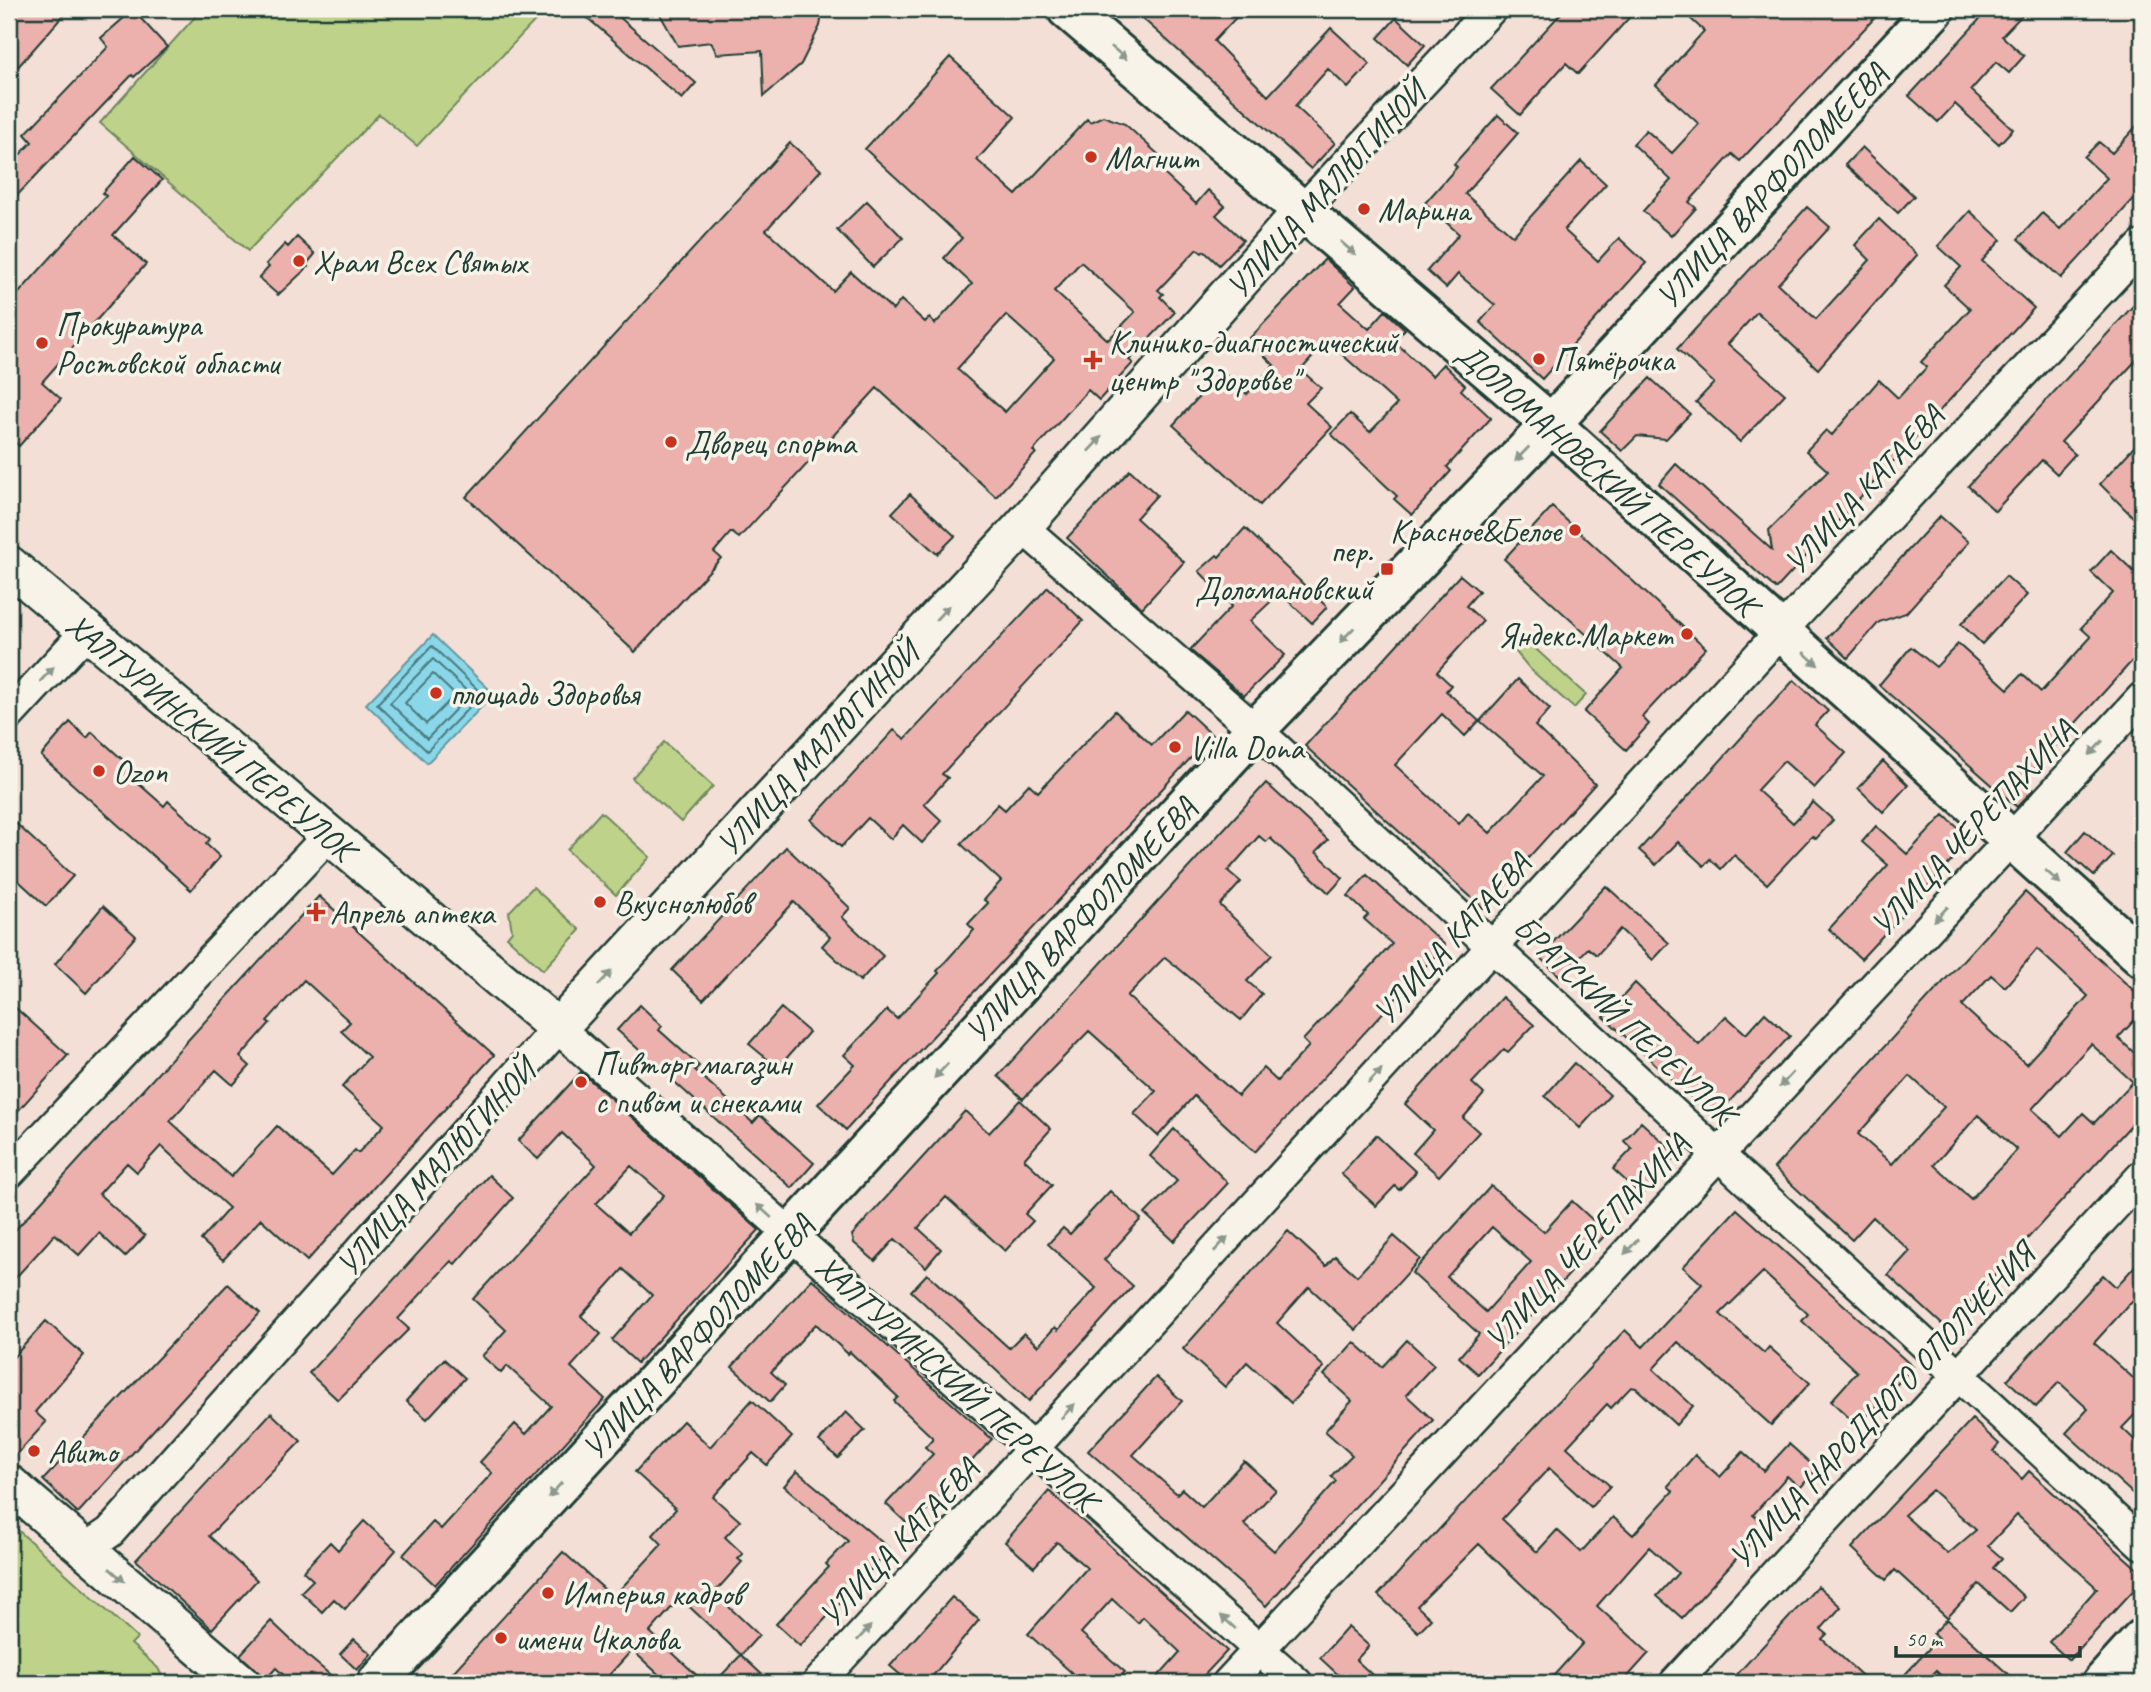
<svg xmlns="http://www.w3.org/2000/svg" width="2151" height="1692" viewBox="0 0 2151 1692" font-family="Caveat,sans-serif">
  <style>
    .green { fill: #bed389; stroke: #6e885e; stroke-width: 2 }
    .water { fill: #8bd7ea; stroke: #6099a1; stroke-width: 2 }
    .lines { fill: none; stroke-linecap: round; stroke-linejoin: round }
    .shore { stroke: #4a7b7d; stroke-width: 2 }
    .building { fill: #ecb1ad; stroke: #1f3d34; stroke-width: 2; fill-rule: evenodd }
    .minor-casing { stroke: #1f3d34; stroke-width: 35 }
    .tertiary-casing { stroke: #1f3d34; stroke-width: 42 }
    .secondary-casing { stroke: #1f3d34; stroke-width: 44 }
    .primary-casing { stroke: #1f3d34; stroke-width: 44 }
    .minor { stroke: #f7f3e8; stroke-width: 30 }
    .tertiary { stroke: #f7f3e8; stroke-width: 37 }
    .secondary { stroke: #f7f3e8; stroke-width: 38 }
    .primary { stroke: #f7f3e8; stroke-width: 38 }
    .oneway { fill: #8b988e }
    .poi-dot { fill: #c8321e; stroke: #f7f3e8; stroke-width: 2.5 }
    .labels { text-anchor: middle; stroke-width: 7; stroke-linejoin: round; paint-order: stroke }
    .poi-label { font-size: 33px; fill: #1f3d34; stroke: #f7f3e8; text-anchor: start }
    .street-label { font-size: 33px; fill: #1f3d34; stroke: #f7f3e8 }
  </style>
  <rect width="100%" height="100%" fill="#f4dfd6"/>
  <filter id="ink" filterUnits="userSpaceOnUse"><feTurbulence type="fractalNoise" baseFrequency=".0143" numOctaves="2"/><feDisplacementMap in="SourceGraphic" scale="14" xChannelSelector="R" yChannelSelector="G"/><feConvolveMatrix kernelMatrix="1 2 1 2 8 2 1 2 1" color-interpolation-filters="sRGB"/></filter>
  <g filter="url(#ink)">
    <path class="green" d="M202 9H546L417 146 379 114 248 251 100 123Z
      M1515 630 1586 695 1574 708 1530 669 1506 640Z
      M664 742 713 786 681 822 632 778Z
      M601 812 650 857 616 895 567 850Z
      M533 887 580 930 543 970 507 937 512 931 509 912Z
      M9 1522 137 1638 131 1644 158 1668 164 1680 161 1683H9Z"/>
    <path class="water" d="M433 635 494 694 427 763 366 704Z"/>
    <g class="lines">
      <path class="shore" d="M432 646 482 694 427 751 377 704Z
        M433 659 470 694 427 739 390 703Z
        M433 674 455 695 426 724 405 703Z"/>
    </g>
    <path class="building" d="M9 9H69L9 77Z
      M577 9H610L696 83 682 99Z
      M657 9H823L820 26 801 64 764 96 762 51 717 54 711 42 678 46Z
      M1132 9H1244L1214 41 1268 96 1331 28 1370 64 1348 88 1328 69 1295 106 1335 143 1311 169Z
      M1565 9H1637L1578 74 1566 63 1520 115 1491 89Z
      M1680 9H1883L1740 161 1732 154 1689 202 1696 208 1671 236 1643 211 1671 180 1633 144 1646 130 1672 153 1699 124 1656 85 1704 31Z
      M1989 9H2028L2002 36 2024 56 2009 73 1996 62 1971 90 2013 129 1999 144 1955 104 1938 122 1909 96Z
      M133 10 167 47 134 77 132 75 9 204V166L32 142 25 134 108 47 101 38Z
      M1396 18 1425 45 1407 65 1378 38Z
      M950 57 1015 117 977 160 1016 195 1087 119 1090 122 1103 116 1125 124 1170 165 1163 173 1196 204 1208 190 1225 206 1216 215 1243 240 1219 265 1204 251 1202 253 1197 249 1158 290 1163 294 1160 297 1175 312 1129 360 1133 363 1099 400 1088 390 1033 451 1036 453 996 497 877 388 739 538 731 532 714 552 721 558 635 652 466 497 790 143 821 170 766 230 833 291 851 272 893 310 901 300 925 322 929 318 935 324 972 284 944 258 962 238 865 149ZM1081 262 1135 312 1108 340 1054 291ZM1006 315 1054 358 1005 412 957 369Z
      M1498 115 1518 133 1465 194 1513 236 1581 161 1606 184 1564 230 1598 261 1619 238 1646 263 1542 379 1480 322 1495 305 1458 274 1446 288 1427 271 1459 234 1425 203 1457 167 1454 164Z
      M2142 120V190L2061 278 2018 239 2042 213 2060 229 2107 178 2084 157 2099 142 2112 153Z
      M1862 147 1914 196 1898 213 1845 165Z
      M135 156 162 180 113 235 146 264 42 382 61 399 19 446 9 437V304L106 196 102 193Z
      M867 201 903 238 873 267 837 230Z
      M1807 207 1830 227 1778 284 1816 319 1870 260 1855 245 1879 219 1917 255 1818 369 1757 312 1728 344 1785 394 1740 442 1696 402 1714 383 1677 349Z
      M1970 211 2001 240 1982 261 2034 308 1776 589 1659 484 1676 464 1772 550 1769 530 1828 471 1806 451 1826 430 1832 435 1879 380 1898 398 1927 367 1921 362 1970 309 1944 285 1961 267 1938 246Z
      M297 237 315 254 306 265 308 267 278 295 259 278 269 267 266 264 285 244 288 247Z
      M1325 259 1355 287 1340 303 1369 329 1385 311 1405 329 1394 341 1432 376 1443 364 1465 385 1461 390 1491 418 1447 467 1451 471 1412 515 1394 499 1397 496 1331 434 1350 414 1370 432 1397 404 1327 341 1301 370 1321 388 1306 403 1332 427 1260 505 1173 425 1222 372 1247 394 1274 365 1248 340Z
      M2142 296V354L2061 442 2075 454 2057 474 2042 460 1995 511 1968 486Z
      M1650 378 1690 414 1666 439 1637 436 1622 451 1600 431Z
      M2142 438V472L2132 483 2136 487 2142 480V526L2100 484Z
      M1130 470 1157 495 1136 518 1184 562 1142 608 1067 538Z
      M910 494 955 536 937 554 892 513Z
      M1552 507 1706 648 1642 717 1649 724 1626 750 1584 712 1623 668 1504 559Z
      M1940 516 1969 542 1906 613 1879 622 1848 658 1827 638Z
      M1245 528 1327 607 1312 623 1280 593 1250 621 1285 655 1244 696 1190 650 1232 606 1199 571 1217 555 1219 557Z
      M2111 550 2142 579V650L2024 780 2034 789 2017 807 1879 685 1911 647 1936 667 1958 644 2008 689 2022 674 2041 692 2091 637 2081 628 2113 593 2091 572Z
      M1460 575 1479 591 1466 606 1483 621 1437 672 1451 685 1446 691 1479 721 1465 736 1442 714 1395 765 1459 824 1468 813 1490 833 1543 776 1480 721 1518 679 1550 709 1535 726 1595 784 1483 908 1305 746Z
      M2006 576 2027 595 1982 644 1961 624Z
      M1048 587 1083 621 942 774 948 778 924 804 942 821 922 843 903 825 891 839 868 818 841 847 811 820 894 730 905 739Z
      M1794 680 1828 711 1815 725 1846 753 1814 788 1784 761 1757 790 1793 823 1813 802 1833 820 1816 839 1812 836 1767 884 1734 855 1721 869 1710 859 1704 866 1678 842 1656 865 1639 850Z
      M1185 710 1212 735 846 1130 818 1104 855 1065 844 1055 887 1010 897 1019 939 973 937 971 974 930 968 924 988 903 984 900 1001 881 961 844 998 804 1005 810 1029 784 1038 792 1115 711 1152 745Z
      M70 722 87 738 92 732 134 770 130 776 164 806 168 801 210 839 206 844 220 857 191 890 41 756Z
      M1883 761 1908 785 1883 812 1858 788Z
      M1266 783 1328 840 1316 852 1343 878 1329 893 1270 838 1266 842 1259 836 1228 871 1241 882 1220 905 1272 955 1247 981 1262 994 1241 1020 1165 957 1127 996 1238 1096 1263 1068 1277 1081 1309 1046 1303 1040 1392 944 1364 919 1368 915 1348 896 1367 875 1445 945 1255 1152 1194 1096 1158 1136 1134 1114 1156 1091 1089 1031 1023 1099 998 1076Z
      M1944 815 1971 840 1861 959 1829 929 1888 865 1862 842 1876 826 1907 854Z
      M9 817 73 876 46 906 9 872Z
      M2085 831 2113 856 2094 876 2067 852Z
      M786 847 850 908 842 917 883 956 860 981 822 946 830 937 794 902 703 1000 672 970Z
      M1606 886 1669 943 1653 960 1620 929 1597 955 1588 948 1561 977 1539 957Z
      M2025 892 2142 998V1012L2118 1038 2142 1060V1113L1946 1328 1888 1275 1910 1251 1873 1217 1852 1240 1774 1168ZM2037 949 2088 996 2026 1064 1962 1006 1991 975 2005 987ZM2091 1044 2133 1082 2094 1123 2083 1113 2062 1136 2032 1109ZM1910 1076 1944 1107 1892 1164 1858 1134ZM1978 1115 2017 1150 1971 1199 1934 1165Z
      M319 896 494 1055 307 1261 261 1219 223 1260 201 1240 229 1208 161 1146 137 1172 127 1163 99 1194 145 1236 125 1257 99 1233 79 1255 55 1234 9 1285V1237ZM304 980 350 1022 341 1031 369 1057 342 1087 384 1125 358 1153 355 1150 332 1175 277 1126 231 1177 170 1121 216 1070 233 1085 250 1066 240 1057 270 1023 267 1021Z
      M103 906 136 936 86 993 55 964Z
      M1635 983 1699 1045 1726 1016 1746 1034 1765 1013 1790 1036 1714 1118 1604 1017Z
      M1502 997 1534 1025 1508 1052 1504 1049 1472 1083 1484 1094 1463 1118 1479 1132 1439 1176 1413 1153 1433 1130 1405 1104Z
      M9 1002 68 1055 9 1121Z
      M640 1005 662 1026 659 1030 699 1066 695 1070 753 1123 760 1115 814 1163 792 1188 617 1030Z
      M781 1008 809 1032 778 1068 749 1044Z
      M1574 1063 1610 1095 1580 1128 1545 1096Z
      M581 1072 759 1230 637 1363 612 1340 652 1295 623 1269 581 1316 601 1334 571 1367 605 1399 435 1585 403 1555 433 1522 441 1529 492 1473 480 1462 515 1424 526 1434 551 1406 507 1366 501 1373 482 1356 506 1330 473 1299 596 1165 562 1133 538 1159 518 1141ZM631 1166 664 1195 629 1233 596 1204Z
      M1020 1100 1051 1129 1024 1159 1052 1185 1025 1214 1033 1221 1005 1251 946 1197 918 1228 941 1249 926 1267 895 1239 875 1261 854 1243 852 1235 965 1111 989 1133Z
      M1641 1122 1677 1155 1641 1195 1613 1169 1632 1149 1624 1141Z
      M1174 1129 1228 1183 1174 1241 1145 1214 1177 1181 1150 1156Z
      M1376 1135 1416 1172 1399 1190 1395 1186 1376 1206 1341 1174Z
      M489 1175 513 1198 455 1264 451 1261 398 1319 409 1329 338 1400 309 1373Z
      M1491 1186 1544 1232 1572 1201 1607 1233 1478 1374 1459 1357 1479 1334 1412 1273ZM1492 1227 1531 1262 1486 1312 1447 1277Z
      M1110 1191 1141 1219 1104 1260 1133 1286 1029 1401 911 1291 927 1274 1009 1348 1024 1333 1038 1346 1055 1327 1058 1330 1096 1288 1048 1244 1063 1228 1070 1234Z
      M1737 1209 1913 1367 1858 1426 1831 1401 1857 1372 1802 1321 1808 1314 1763 1272 1720 1314 1764 1353 1769 1347 1810 1383 1771 1425 1678 1342 1653 1369 1693 1406 1676 1425 1636 1388 1631 1387 1611 1408 1607 1404 1567 1447 1610 1486 1591 1507 1549 1468 1502 1519 1537 1552 1557 1530 1581 1552 1613 1517 1633 1535 1673 1491 1668 1486 1695 1455 1720 1477 1743 1452 1764 1471 1789 1444 1817 1469 1800 1488 1787 1476 1753 1515 1766 1526 1682 1618 1657 1596 1678 1573 1649 1547 1597 1606 1649 1653 1622 1683H1547L1583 1643 1479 1544 1417 1606 1431 1619 1418 1632 1378 1595 1625 1330 1643 1347 1702 1284 1683 1267Z
      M1288 1231 1326 1266 1335 1256 1357 1276 1394 1236 1420 1259 1356 1330 1309 1287 1277 1323 1324 1367 1291 1403 1247 1362 1225 1387 1183 1349Z
      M2142 1258V1290L2094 1343 2142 1386V1407L2122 1428 2142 1447V1502L2066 1433 2088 1409 2059 1382 2036 1407 2007 1380 2103 1275 2116 1287Z
      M812 1279 992 1439 911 1527 886 1504 933 1454 925 1447 933 1438 894 1401 898 1397 850 1352 848 1354 816 1324 771 1372 785 1385 770 1402 732 1367Z
      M228 1284 260 1313 78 1513 43 1480Z
      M46 1321 84 1355 35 1412 46 1422 9 1463V1362Z
      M1407 1340 1434 1365 1406 1395 1433 1420 1266 1606 1088 1451 1156 1377 1182 1401 1133 1455 1177 1494 1182 1489 1202 1507 1244 1461 1276 1490 1244 1524 1274 1551 1336 1481 1331 1476 1352 1455 1325 1431 1352 1401 1324 1375 1354 1342 1382 1367Z
      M444 1359 465 1378 427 1419 406 1401Z
      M752 1400 792 1437 767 1465 753 1453 713 1497 740 1521 725 1537 743 1554 738 1559 742 1562 714 1593 759 1635 741 1655 680 1598 650 1632 705 1683H668L632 1650 602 1683H443L563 1552 613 1597 662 1544 653 1535 676 1509 635 1472 683 1421 710 1447Z
      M846 1412 865 1430 838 1458 819 1441Z
      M271 1413 301 1441 209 1536 257 1580 212 1629 136 1560Z
      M1972 1419 1999 1444 1993 1451 2022 1479 2029 1471 2142 1573V1581L2069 1660 2049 1642 2097 1588 2017 1515 1988 1546 2002 1558 1993 1568 2024 1597 2010 1612 1979 1584 1947 1618 1895 1570 1886 1580 1852 1548ZM1932 1490 1976 1530 1948 1554 1904 1515Z
      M797 1471 890 1549 800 1646 776 1624 829 1567 826 1564 848 1541 784 1486Z
      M1049 1491 1227 1651 1197 1683H1152L1180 1652 1143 1617 1138 1623 1112 1599 1081 1633 1125 1672 1115 1683H1063L1072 1673 1028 1634 1087 1568 1057 1542 1034 1567 1005 1542Z
      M364 1521 396 1550 345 1609 334 1599 322 1612 301 1592 313 1580 303 1571 330 1542 338 1550Z
      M1818 1586 1841 1607 1821 1629 1827 1634 1822 1639 1870 1683H1729Z
      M952 1597 979 1620 927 1683H910L890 1666Z
      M1947 1619 2018 1683H1949L1936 1671 1924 1683H1897L1938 1639 1933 1634Z
      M271 1621 310 1658 340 1683H292L276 1668 266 1679 240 1655Z
      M1348 1627 1369 1646 1356 1660 1381 1683H1347L1320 1658Z
      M354 1639 371 1654 357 1670 340 1654Z
      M741 1655 771 1683H714Z"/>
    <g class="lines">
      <g class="minor-casing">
        <path id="minor" d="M1304 209 1491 9
          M1022 527 1274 746 2142 1544
          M9 715 86 632
          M9 1173 329 835
          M85 1549 110 1532 558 1028 1297 1683
          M818 1683 1795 616 2142 246
          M1228 1683 2142 698
          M1675 1683 2142 1176"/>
      </g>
      <g class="tertiary-casing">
        <path id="tertiary" d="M9 565 558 1028 1022 527 1304 209
          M9 1484 241 1683"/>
      </g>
      <g class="secondary-casing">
        <path id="secondary" d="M1067 9 1551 424 2142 957"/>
      </g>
      <g class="primary-casing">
        <path id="primary" d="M377 1683 1239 747 1551 424 1935 9
          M2102 1683 2142 1639"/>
      </g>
      <use href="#minor" class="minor"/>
      <use href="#tertiary" class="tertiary"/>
      <use href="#secondary" class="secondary"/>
      <use href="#primary" class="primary"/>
    </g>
    <defs><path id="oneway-solid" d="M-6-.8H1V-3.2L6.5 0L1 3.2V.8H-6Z" transform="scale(1.75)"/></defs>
    <g class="oneway">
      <use href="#oneway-solid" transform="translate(1119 53) rotate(40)"/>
      <use href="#oneway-solid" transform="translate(1348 248) rotate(41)"/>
      <use href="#oneway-solid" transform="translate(1095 444) rotate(-48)"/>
      <use href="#oneway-solid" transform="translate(1522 454) rotate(134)"/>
      <use href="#oneway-solid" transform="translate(942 613) rotate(-47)"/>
      <use href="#oneway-solid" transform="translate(1347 635) rotate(134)"/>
      <use href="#oneway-solid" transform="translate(1811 659) rotate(42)"/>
      <use href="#oneway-solid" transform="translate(47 674) rotate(-47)"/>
      <use href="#oneway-solid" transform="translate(2096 748) rotate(133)"/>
      <use href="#oneway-solid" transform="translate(2053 877) rotate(42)"/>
      <use href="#oneway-solid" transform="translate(1941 914) rotate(133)"/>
      <use href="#oneway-solid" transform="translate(605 978) rotate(-47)"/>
      <use href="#oneway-solid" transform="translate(941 1071) rotate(133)"/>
      <use href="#oneway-solid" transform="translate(1375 1076) rotate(-47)"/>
      <use href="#oneway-solid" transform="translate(1786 1080) rotate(133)"/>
      <use href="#oneway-solid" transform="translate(764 1211) rotate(-138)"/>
      <use href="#oneway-solid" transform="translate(1221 1244) rotate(-47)"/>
      <use href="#oneway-solid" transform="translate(1631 1247) rotate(133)"/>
      <use href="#oneway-solid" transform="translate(1068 1411) rotate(-47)"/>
      <use href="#oneway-solid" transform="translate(555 1490) rotate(133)"/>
      <use href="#oneway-solid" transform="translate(117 1575) rotate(41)"/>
      <use href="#oneway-solid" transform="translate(1228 1622) rotate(-138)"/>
      <use href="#oneway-solid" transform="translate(864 1633) rotate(-47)"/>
    </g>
  </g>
  <g class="poi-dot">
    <circle cx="1091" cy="157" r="7"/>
    <circle cx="1364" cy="209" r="7"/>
    <circle cx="299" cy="261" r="7"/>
    <circle cx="42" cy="343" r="7"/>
    <circle cx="1539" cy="359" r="7"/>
    <path d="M1089.5 349.5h7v7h7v7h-7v7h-7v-7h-7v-7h7z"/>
    <circle cx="671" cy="442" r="7"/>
    <circle cx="1575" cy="530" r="7"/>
    <rect x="1380" y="562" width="14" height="14" rx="3.5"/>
    <circle cx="1687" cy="634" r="7"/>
    <circle cx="436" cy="693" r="7"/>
    <circle cx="1175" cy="747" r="7"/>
    <circle cx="99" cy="771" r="7"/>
    <circle cx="600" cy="902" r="7"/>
    <path d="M312.5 901.5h7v7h7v7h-7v7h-7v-7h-7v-7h7z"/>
    <circle cx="581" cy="1082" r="7"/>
    <circle cx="34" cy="1451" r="7"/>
    <circle cx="548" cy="1593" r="7"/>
    <circle cx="501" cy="1638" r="7"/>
  </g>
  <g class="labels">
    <g class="poi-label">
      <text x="1105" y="169">Магнит</text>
      <text x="1378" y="221">Марина</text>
      <text x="313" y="273">Храм Всех Святых</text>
      <text x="56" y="336">Прокуратура<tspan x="56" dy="38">Ростовской области</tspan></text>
      <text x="1109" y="353">Клинико-диагностический<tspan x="1109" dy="38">центр "Здоровье"</tspan></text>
      <text x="1553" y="371">Пятёрочка</text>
      <text x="685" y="454">Дворец спорта</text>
      <text x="1561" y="542" text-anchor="end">Красное&amp;Белое</text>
      <text x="1373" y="562" text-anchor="end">пер.<tspan x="1373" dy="38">Доломановский</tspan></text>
      <text x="1673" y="646" text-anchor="end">Яндекс.Маркет</text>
      <text x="450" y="705">площадь Здоровья</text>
      <text x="1189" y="759">Villa Dona</text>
      <text x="113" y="783">Ozon</text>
      <text x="614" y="914">Вкуснолюбов</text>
      <text x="330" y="924">Апрель аптека</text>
      <text x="595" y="1075">Пивторг магазин<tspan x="595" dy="38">с пивом и снеками</tspan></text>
      <text x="48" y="1463">Авито</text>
      <text x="562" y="1605">Империя кадров</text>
      <text x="515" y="1650">имени Чкалова</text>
    </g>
    <g class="street-label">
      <text transform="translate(1771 185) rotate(-47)" y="12">УЛИЦА ВАРФОЛОМЕЕВА</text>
      <text transform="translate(1325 189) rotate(-48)" y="12">УЛИЦА МАЛЮГИНОЙ</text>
      <text transform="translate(1608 478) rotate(42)" y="12">ДОЛОМАНОВСКИЙ ПЕРЕУЛОК</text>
      <text transform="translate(1863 489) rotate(-47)" y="12">УЛИЦА КАТАЕВА</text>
      <text transform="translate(211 736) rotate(40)" y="12">ХАЛТУРИНСКИЙ ПЕРЕУЛОК</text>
      <text transform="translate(817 748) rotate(-47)" y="12">УЛИЦА МАЛЮГИНОЙ</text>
      <text transform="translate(1972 827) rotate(-47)" y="12">УЛИЦА ЧЕРЕПАХИНА</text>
      <text transform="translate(1080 919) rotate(-47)" y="12">УЛИЦА ВАРФОЛОМЕЕВА</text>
      <text transform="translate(1451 938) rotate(-48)" y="12">УЛИЦА КАТАЕВА</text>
      <text transform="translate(1625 1019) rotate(43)" y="12">БРАТСКИЙ ПЕРЕУЛОК</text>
      <text transform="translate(435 1167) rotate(-48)" y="12">УЛИЦА МАЛЮГИНОЙ</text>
      <text transform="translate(1586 1241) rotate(-47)" y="12">УЛИЦА ЧЕРЕПАХИНА</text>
      <text transform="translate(697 1336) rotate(-47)" y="12">УЛИЦА ВАРФОЛОМЕЕВА</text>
      <text transform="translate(957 1382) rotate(42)" y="12">ХАЛТУРИНСКИЙ ПЕРЕУЛОК</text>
      <text transform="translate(1881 1405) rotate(-47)" y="12">УЛИЦА НАРОДНОГО ОПОЛЧЕНИЯ</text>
      <text transform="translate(898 1542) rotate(-47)" y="12">УЛИЦА КАТАЕВА</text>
    </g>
  </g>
  <rect width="2151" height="1692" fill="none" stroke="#f7f3e8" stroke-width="35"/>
  <rect x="18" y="18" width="2116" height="1657" fill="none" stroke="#1f3d34" stroke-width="2.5" filter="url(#ink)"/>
  <path d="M1896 1646v10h184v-10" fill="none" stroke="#1f3d34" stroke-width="3.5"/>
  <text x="1906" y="1646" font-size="21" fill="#1f3d34" stroke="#f7f3e8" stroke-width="5" paint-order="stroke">50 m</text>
</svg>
